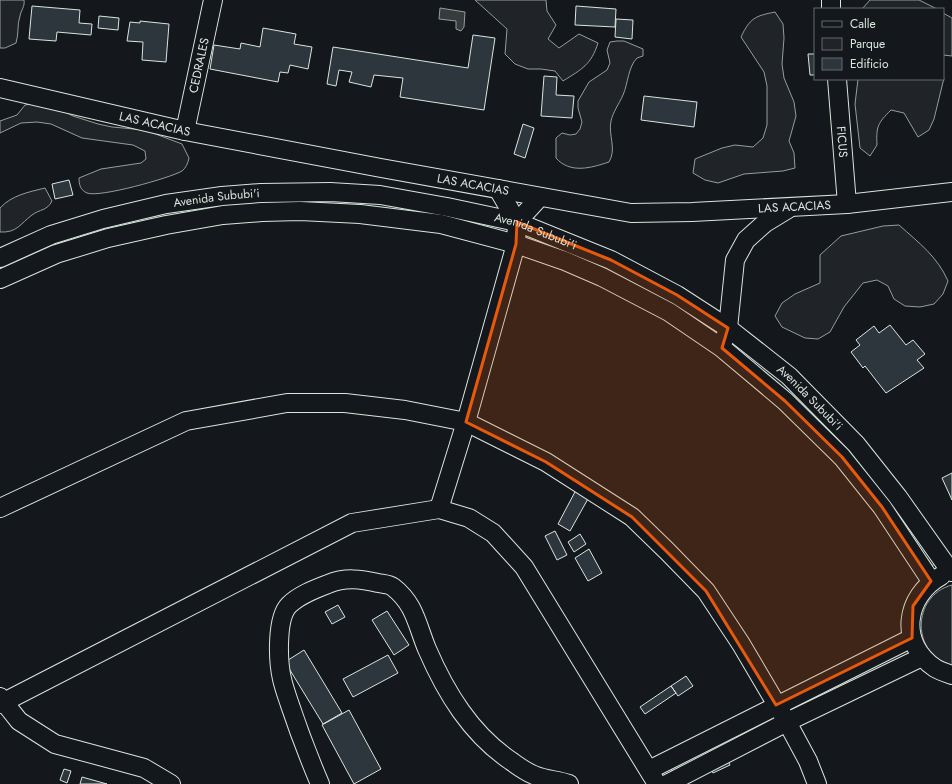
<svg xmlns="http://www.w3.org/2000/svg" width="952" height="784" viewBox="0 0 952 784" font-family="Jost,sans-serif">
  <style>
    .green { fill: #202428; stroke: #939e99 }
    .water { fill: #363b3e; stroke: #939e99 }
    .building { fill: #2c363c; stroke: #d8e6dc }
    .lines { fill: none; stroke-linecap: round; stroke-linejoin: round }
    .minor-casing { stroke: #d8e6dc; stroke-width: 20 }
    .minor { stroke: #14181c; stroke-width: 18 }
    .marked { fill: #e8590c; fill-opacity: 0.2; stroke: #e8590c; stroke-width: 3; stroke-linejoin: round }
    .labels { text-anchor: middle; stroke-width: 3; stroke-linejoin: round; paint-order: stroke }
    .street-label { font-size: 12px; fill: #d8e6dc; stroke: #14181c }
  </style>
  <rect width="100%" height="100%" fill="#14181c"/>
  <path class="green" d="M0 0H24C25 7 21 10 20 16 17 24 19 34 16 43L5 48H0Z
    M475 0H546L547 11 556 25 548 39 559 48 579 34 598 43C591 65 582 69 563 81L555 71 541 69H528L515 64 505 54 507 29Z
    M870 0H919L937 9H862Z
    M775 12 783 24 784 38 782 64 784 78 794 102 796 116 789 141 794 153 795 168 783 171 744 174 718 183 705 180 693 173 695 159 722 148 735 145 753 147 763 138 767 125V86L764 72 741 37C750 18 755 16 775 12Z
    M943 13 952 18V56L943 55Z
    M617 41H624L643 49V56C641 57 639 57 637 58 628 67 628 84 623 95 619 104 613 112 611 121 608 135 617 149 609 162 591 168 570 174 556 158V138L562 133 570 135 576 134 580 129 582 122 578 108V101L589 82 607 70 610 63 607 50 610 42Z
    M943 77 944 78 934 119 929 130 918 137 904 113 891 110C878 123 876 126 877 145L870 156 860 148 855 104 858 79H943Z
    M31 104 61 110 73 116 98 124 112 127 145 130 182 144 189 158C188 163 186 168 182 171 170 178 99 198 87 193 80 190 79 184 79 178L101 169 141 163 146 159 145 151 133 145 82 138 51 124 37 122 21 123 0 133V121L17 115 25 105Z
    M45 188 52 201C47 211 40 209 32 215 20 224 17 233 0 232V208C12 195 29 192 45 188Z
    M261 200 360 201 361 203 360 206 300 203 0 272V267L54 243 105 227 167 212Z
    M899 225C919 243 937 256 948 281L943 294 934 304 920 307 905 306 894 299 888 286 877 280 863 283 844 307 830 332 818 339 805 338 782 327 775 316 782 303 795 294 820 283V255L841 236 883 226Z
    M530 236 608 267 680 305 712 327 709 329 529 240Z
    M733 342 773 373 849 448 890 498 935 564 934 565H932C904 526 877 487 846 451 812 412 773 378 732 345Z
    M952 585V665C911 655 911 596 952 585Z
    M907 650 909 651V654L796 710 795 708 796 705Z
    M768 719 771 720 672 772 671 769Z"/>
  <path class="water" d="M440 8 465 12 464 27 461 31 456 29V21L439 19Z"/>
  <path class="building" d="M32 6 80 10 79 23 92 24 91 35 57 32 56 41 29 39Z
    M576 6 616 9 615 27 575 25Z
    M99 16 119 18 118 30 98 28Z
    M616 19 633 20 632 39 615 37Z
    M140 21 169 24 166 62 142 60 143 42 127 41 130 22 140 23Z
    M263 28 296 34 294 44 312 47 308 69 290 65 288 73 280 72 278 82 210 69 214 45 240 49 241 43 260 47Z
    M473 35 495 38 484 110 400 97 403 78 374 75 371 87 349 82 352 72 339 70 336 86 327 84 333 47 468 68Z
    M808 54H815V75H810Z
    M544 76 557 77 556 95 574 96 572 118 541 116Z
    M644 96 697 102 694 127 641 120Z
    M523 124 534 128 525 158 514 154Z
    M69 180 73 195 55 199 52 184Z
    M890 325 906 345 913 340 925 354 917 360 924 368 886 393 865 366 863 368 851 352 860 345 856 340 874 326 879 333Z
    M952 473V500L942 478Z
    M576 490 589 497 570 531 558 524Z
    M555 531 567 555 557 560 545 536Z
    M580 534 586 544 574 552 568 542Z
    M589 549 602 573 588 581 575 558Z
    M338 605 345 617 332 624 325 612Z
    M387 611 409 645 394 655 372 620Z
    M304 650 342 713 323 724 285 662Z
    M388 655 398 673 353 697 343 679Z
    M686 676 693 686 678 696 671 686Z
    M671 686 676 693 645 714 640 707Z
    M349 710 381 769 354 784 322 725Z
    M726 757 730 765 713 773 709 766Z
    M64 769 71 771 67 783 60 780Z
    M82 777 107 784H80Z"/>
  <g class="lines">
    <g class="minor-casing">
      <g id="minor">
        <path d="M831 0V9"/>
        <path id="s1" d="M837 79 847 204"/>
        <path id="s2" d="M0 88 185 131 381 168 631 213 692 212 847 204 952 192"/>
        <path id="s3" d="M185 131 213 0"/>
        <path d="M517 222 540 197"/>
        <path id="s4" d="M0 258 51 235 103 219 166 204 222 196 261 193 330 192 380 195 447 207 517 222 611 260 677 295 728 328 789 376 856 444 898 497 951 572"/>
        <path d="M0 279 56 254 108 238 166 225 223 215 262 212 300 211 360 214 441 224 516 244 565 261 602 277 669 312 722 348 785 401 842 457 882 507 931 581"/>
        <path d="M725 338 728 328 735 260 746 240 765 223 788 209"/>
        <path d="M0 508 186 421 287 403H345L405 410 466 422 546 462 632 517 667 551 706 591 741 644 787 722 808 761 817 784"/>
        <path d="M439 509 466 422 516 244 517 222 498 189"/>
        <path d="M941 576C905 596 898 643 935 668 940 671 946 673 952 675"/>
        <path d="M0 697 19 721 55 744 144 768 171 784"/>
        <path d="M0 704 352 523 439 509 469 518 493 533 524 567 657 784"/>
        <path d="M649 770 912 638"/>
        <path d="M320 784C309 758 299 732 290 705 287 696 284 688 282 679 278 662 276 618 289 605 299 595 315 589 328 584 345 577 361 579 378 583 383 584 389 584 393 587 415 604 417 625 427 649 446 693 471 734 511 761 518 766 526 772 534 775 545 780 558 780 569 784"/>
        <path d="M667 784 787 722 922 657"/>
      </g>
    </g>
    <use href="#minor" class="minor"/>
  </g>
  <path class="marked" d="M517 222 611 260 677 295 728 328 722 348 785 401 842 457 882 507 931 581 913 606 912 638 776 705 706 591 632 517 546 462 466 422 516 244Z"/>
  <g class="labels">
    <g class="street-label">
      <text dy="4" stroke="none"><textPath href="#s3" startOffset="67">CEDRALES</textPath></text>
      <text dy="4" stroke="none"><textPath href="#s2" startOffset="159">LAS ACACIAS</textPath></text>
      <text dy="4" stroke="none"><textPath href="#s1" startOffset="63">FICUS</textPath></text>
      <text dy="4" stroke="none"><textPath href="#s2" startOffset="483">LAS ACACIAS</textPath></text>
      <text dy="4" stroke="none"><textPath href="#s4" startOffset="226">Avenida Sububi'i</textPath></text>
      <text dy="4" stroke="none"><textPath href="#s2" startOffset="807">LAS ACACIAS</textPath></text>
      <text dy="4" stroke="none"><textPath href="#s4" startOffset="550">Avenida Sububi'i</textPath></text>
      <text dy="4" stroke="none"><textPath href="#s4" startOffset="874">Avenida Sububi'i</textPath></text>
    </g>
  </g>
  <rect x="814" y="8" width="130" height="72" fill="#14181c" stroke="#626a69"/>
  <rect x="822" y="21" width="20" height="6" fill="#14181c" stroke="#626a69"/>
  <text x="850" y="28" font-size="12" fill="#d8e6dc">Calle</text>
  <rect x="822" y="38" width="20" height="12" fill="#202428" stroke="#626a69"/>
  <text x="850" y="48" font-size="12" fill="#d8e6dc">Parque</text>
  <rect x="822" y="58" width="20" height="12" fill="#2c363c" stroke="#626a69"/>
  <text x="850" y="68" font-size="12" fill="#d8e6dc">Edificio</text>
</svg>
